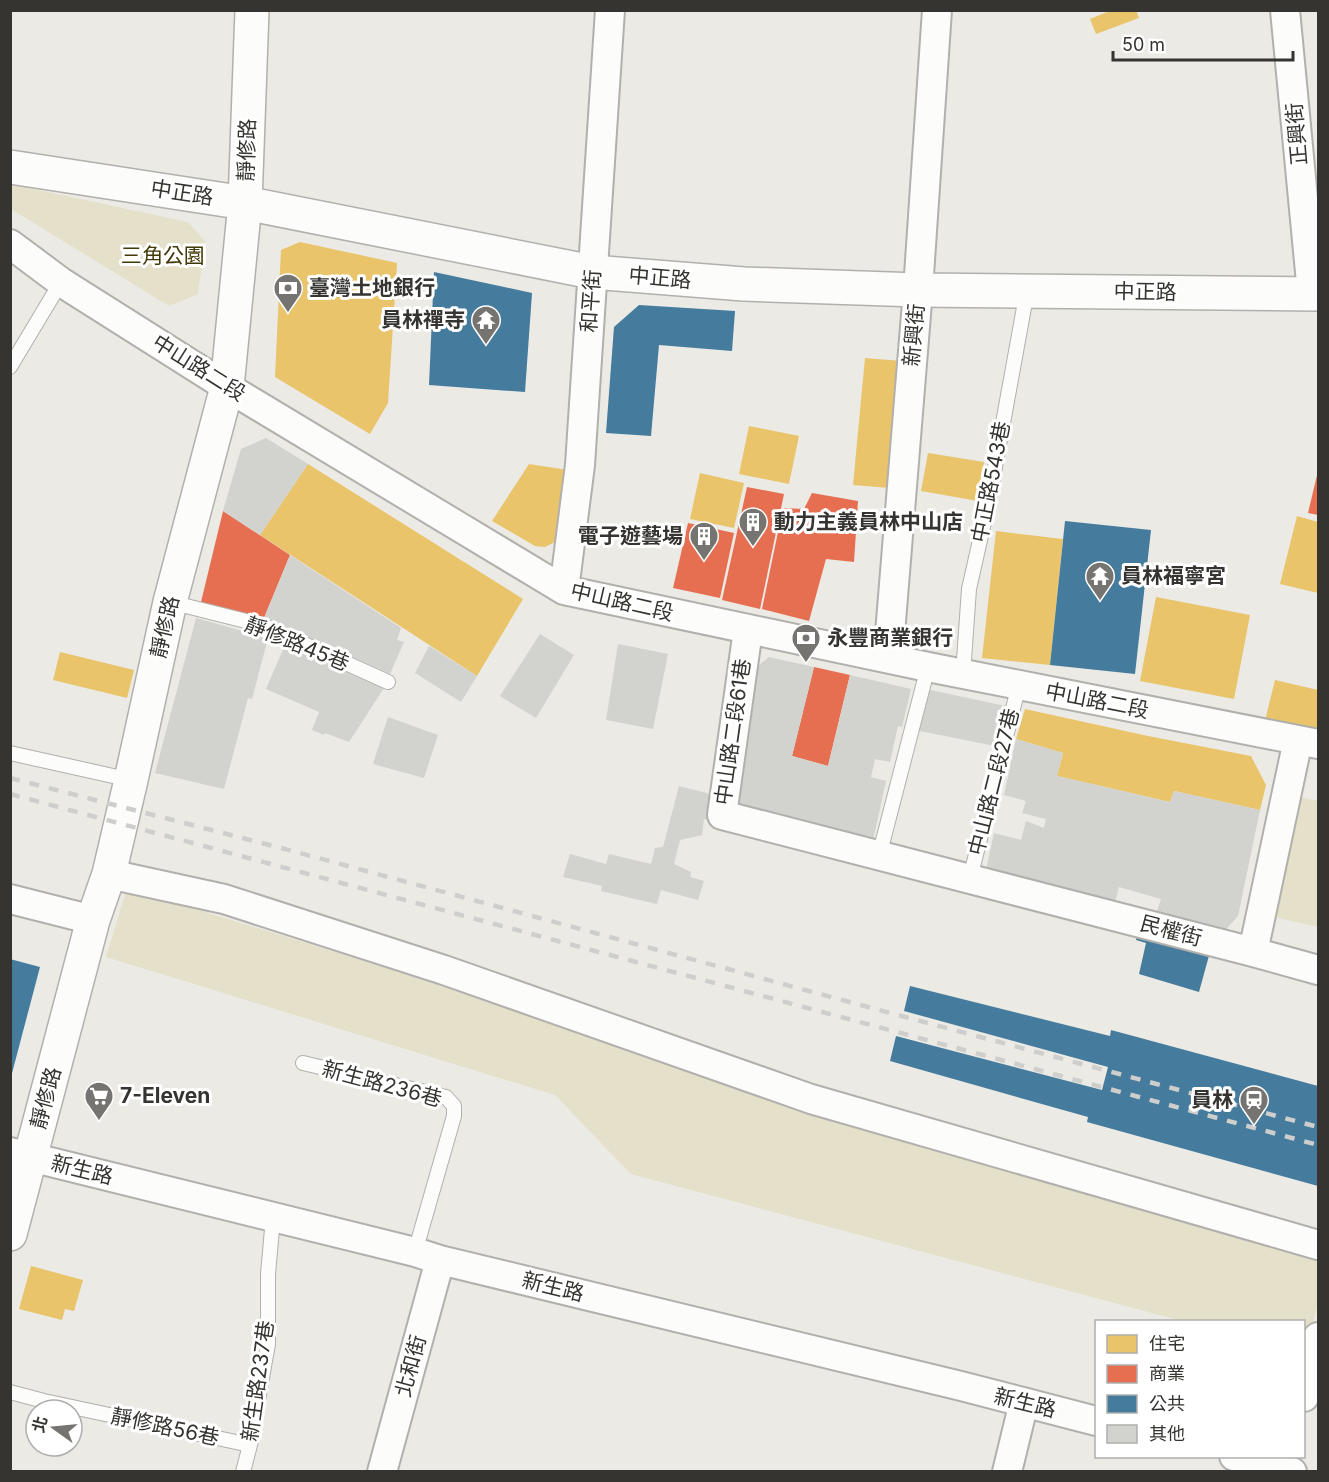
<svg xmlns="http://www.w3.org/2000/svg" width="1329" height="1482" viewBox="0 0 1329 1482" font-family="Inter,'Noto Sans TC',sans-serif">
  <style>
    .green { fill: #e4e0ca }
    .homes { fill: #e9c46a }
    .shops { fill: #e76f51 }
    .public { fill: #457b9d }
    .building { fill: #d2d2ce }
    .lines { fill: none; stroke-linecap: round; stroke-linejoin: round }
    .service-casing { stroke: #b1b0ac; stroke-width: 16 }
    .minor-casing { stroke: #b1b0ac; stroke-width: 32 }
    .tertiary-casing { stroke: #b1b0ac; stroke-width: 36 }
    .service { stroke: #fcfcfb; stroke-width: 14 }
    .minor { stroke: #fcfcfb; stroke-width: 28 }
    .tertiary { stroke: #fcfcfb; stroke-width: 33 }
    .rail { stroke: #cececc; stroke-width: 4.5; stroke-dasharray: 10 10; stroke-linecap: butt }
    .labels { text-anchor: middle; stroke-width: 6; stroke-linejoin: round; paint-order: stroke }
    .street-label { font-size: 21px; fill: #353431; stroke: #fff }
    .park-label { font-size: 21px; fill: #403806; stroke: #fff }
    .poi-label { font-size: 21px; font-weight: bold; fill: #353431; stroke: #fff; text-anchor: start }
  </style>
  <rect width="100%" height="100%" fill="#ebeae5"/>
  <path class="green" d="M10 184 188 222 205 241 198 294 169 306 11 209Z
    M1298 797 1318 801V927L1270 916Z
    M127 888 423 979 820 1117 1317 1259 1318 1304 1304 1354V1322L1182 1321 631 1174 555 1095 106 957Z"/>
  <path class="homes" d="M1112 10H1136L1139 18 1096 34 1090 19Z
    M300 242 397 263 388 403 370 434 275 377 281 250Z
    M865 358 902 361 890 488 853 485Z
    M749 426 799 436 789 484 739 474Z
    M928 453 984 462 978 501 921 491Z
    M308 464 523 599 477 676 260 535Z
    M529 464 568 470 555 542 545 547 535 546 492 521Z
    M700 473 744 483 734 528 690 519Z
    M1297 516 1318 522V593L1280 584Z
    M996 531 1063 539 1050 665 982 658Z
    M1156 597 1250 615 1234 699 1140 681Z
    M60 652 134 670 127 698 53 680Z
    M1275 680 1318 690V728L1308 735 1264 725Z
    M1025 709 1148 736 1251 756 1266 785 1260 810 1174 791 1170 802 1057 776 1063 753 1016 739Z
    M31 1266 83 1280 74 1311 65 1309 62 1320 19 1309Z"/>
  <path class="shops" d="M1318 471V515L1308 513Z
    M747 487 784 494 760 609 722 600Z
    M812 493 858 501 854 562 826 559 809 621 762 609 783 508 804 509Z
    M223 511 290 555 264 618 201 602Z
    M688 523 734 533 720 598 673 588Z
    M814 667 850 675 828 766 792 756Z"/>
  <path class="public" d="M434 272 532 293 525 392 429 385Z
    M639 305 735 311 732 351 659 345 651 436 606 433 614 327Z
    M1065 521 1151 530 1135 674 1050 665Z
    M1138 933 1210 952 1199 992 1139 974 1146 943 1136 940Z
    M10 959 40 967 11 1077 10 1076Z
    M910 986 1110 1036 1111 1030 1318 1086V1186L1087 1122 1088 1117 890 1061 896 1036 1102 1090 1108 1067 904 1011Z"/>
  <path class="building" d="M266 438 308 464 260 535 223 511 241 449Z
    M290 555 401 628 397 640 404 642 390 674 264 618Z
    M196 618 268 638 252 699 248 698 224 789 155 773Z
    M540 634 574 655 536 718 500 696Z
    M618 644 668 654 653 729 606 720Z
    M285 645 384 688 349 742 325 733 324 735 312 730 319 712 266 689Z
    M429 646 477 676 461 702 415 673Z
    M769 657 814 667 792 756 828 766 850 675 911 689 902 727 898 726 890 762 875 759 871 777 886 781 872 845 738 815 733 790 753 670Z
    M926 689 1010 707 1000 747 915 730Z
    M388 717 438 735 424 778 373 764Z
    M1016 739 1063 753 1057 776 1170 802 1174 791 1260 810 1238 916 1222 934 1155 917 1161 899 1119 887 1114 906 985 875 994 833 1021 840 1026 821 1044 828 1046 819 1022 813 1026 801 1004 795Z
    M679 786 715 795 710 820 704 819 702 835 680 840 674 864 691 872 690 877 704 881 698 900 661 890 657 904 601 891 602 886 563 877 570 854 606 864 609 854 651 864 655 848 663 847Z"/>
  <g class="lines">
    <g class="service-casing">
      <path id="service" d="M10 367 61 282
        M170 602 262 625 388 682
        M963 674 969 589 989 500 1027 291
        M10 753 131 780
        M879 856 928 667
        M970 878 1019 685
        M303 1063 446 1097 454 1106V1116L415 1252
        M10 1392 44 1401 250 1445
        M243 1472 250 1445 268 1344V1274L273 1218"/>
    </g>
    <g class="minor-casing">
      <path id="minor" d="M1285 10 1312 293
        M10 244 61 282 227 387 564 590 928 667 1318 744
        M564 590 580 465 610 10
        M748 630 722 815 1253 952 1318 970
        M888 658 918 290 937 10
        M109 874 224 899 444 970 811 1099 1318 1245
        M10 899 93 920
        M1253 952 1298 740
        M10 1152 415 1252 440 1260 961 1386 1096 1421
        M1304 1397 1318 1337
        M1234 1456 1292 1472
        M382 1472 440 1260
        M1007 1472 1024 1402"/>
    </g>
    <g class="tertiary-casing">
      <path id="tertiary" d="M10 167 245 203 592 272 744 284 918 290 1318 294
        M10 1234 93 920 109 874 131 780 170 602 227 387 245 203 252 10"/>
    </g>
    <use href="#service" class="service"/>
    <use href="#minor" class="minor"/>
    <use href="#tertiary" class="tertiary"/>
    <path class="rail" d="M10 778 285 849 879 1010 1318 1127
      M10 794 1318 1145"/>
  </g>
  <defs>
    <g id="bank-pin" transform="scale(1.5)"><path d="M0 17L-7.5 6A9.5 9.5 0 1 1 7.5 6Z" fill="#757470" stroke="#fff"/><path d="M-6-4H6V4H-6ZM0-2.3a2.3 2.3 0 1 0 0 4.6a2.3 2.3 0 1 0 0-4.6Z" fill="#fff"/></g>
    <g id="temple-pin" transform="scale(1.5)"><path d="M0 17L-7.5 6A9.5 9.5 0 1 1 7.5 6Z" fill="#757470" stroke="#fff"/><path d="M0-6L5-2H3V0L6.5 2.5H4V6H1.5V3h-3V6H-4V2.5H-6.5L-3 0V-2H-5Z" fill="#fff"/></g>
    <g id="building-pin" transform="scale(1.5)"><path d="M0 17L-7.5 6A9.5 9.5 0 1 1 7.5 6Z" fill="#757470" stroke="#fff"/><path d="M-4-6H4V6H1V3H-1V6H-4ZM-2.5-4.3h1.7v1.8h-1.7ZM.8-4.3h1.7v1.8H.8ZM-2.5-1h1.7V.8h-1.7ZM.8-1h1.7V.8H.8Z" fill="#fff"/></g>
    <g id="supermarket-pin" transform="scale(1.5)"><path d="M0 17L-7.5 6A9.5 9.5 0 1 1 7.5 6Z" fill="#757470" stroke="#fff"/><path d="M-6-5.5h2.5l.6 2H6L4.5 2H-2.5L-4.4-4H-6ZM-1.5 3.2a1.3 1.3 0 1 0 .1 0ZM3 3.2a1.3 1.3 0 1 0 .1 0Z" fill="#fff"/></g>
    <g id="station-pin" transform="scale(1.5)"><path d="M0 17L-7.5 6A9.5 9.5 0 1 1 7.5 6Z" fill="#757470" stroke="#fff"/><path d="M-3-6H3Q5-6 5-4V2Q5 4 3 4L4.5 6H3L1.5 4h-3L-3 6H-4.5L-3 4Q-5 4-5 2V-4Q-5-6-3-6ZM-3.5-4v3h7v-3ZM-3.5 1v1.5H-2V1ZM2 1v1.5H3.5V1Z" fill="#fff"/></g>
  </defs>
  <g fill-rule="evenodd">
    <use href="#bank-pin" x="288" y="288"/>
    <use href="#temple-pin" x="486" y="320"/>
    <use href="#building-pin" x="753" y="522"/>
    <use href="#building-pin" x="704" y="536"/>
    <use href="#temple-pin" x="1100" y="576"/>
    <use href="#bank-pin" x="806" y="638"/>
    <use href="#supermarket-pin" x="99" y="1096"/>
    <use href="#station-pin" x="1254" y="1100"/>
  </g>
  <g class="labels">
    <g class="street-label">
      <text transform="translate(1297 134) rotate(-95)" y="7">正興街</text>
      <text transform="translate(247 150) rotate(-88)" y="7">靜修路</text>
      <text transform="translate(182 193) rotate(9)" y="7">中正路</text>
      <text transform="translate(660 278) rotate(5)" y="7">中正路</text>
      <text transform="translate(1145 292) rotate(1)" y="7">中正路</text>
      <text transform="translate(591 301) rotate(-86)" y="7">和平街</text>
      <text transform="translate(914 335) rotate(-85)" y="7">新興街</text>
      <text transform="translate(199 368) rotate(32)" y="7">中山路二段</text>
      <text transform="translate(991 482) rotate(-79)" y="7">中正路543巷</text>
      <text transform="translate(622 602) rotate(13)" y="7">中山路二段</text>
      <text transform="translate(165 627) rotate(-77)" y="7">靜修路</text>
      <text transform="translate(297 644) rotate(22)" y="7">靜修路45巷</text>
      <text transform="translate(1097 701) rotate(11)" y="7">中山路二段</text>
      <text transform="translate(733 732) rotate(-82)" y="7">中山路二段61巷</text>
      <text transform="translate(994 782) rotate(-76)" y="7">中山路二段27巷</text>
      <text transform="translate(1171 931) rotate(15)" y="7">民權街</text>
      <text transform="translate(382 1084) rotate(15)" y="7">新生路236巷</text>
      <text transform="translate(46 1098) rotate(-75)" y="7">靜修路</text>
      <text transform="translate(82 1170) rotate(14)" y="7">新生路</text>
      <text transform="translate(553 1287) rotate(14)" y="7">新生路</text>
      <text transform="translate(411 1366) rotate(-75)" y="7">北和街</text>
      <text transform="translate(258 1381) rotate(-82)" y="7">新生路237巷</text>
      <text transform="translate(1025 1403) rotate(14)" y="7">新生路</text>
      <text transform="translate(165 1427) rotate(12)" y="7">靜修路56巷</text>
    </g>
    <g class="park-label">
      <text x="163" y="263">三角公園</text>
    </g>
    <g class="poi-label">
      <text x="309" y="295">臺灣土地銀行</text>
      <text x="465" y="327" text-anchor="end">員林禪寺</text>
      <text x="774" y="529">動力主義員林中山店</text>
      <text x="683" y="543" text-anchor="end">電子遊藝場</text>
      <text x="1121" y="583">員林福寧宮</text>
      <text x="827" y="645">永豐商業銀行</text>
      <text x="120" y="1103">7-Eleven</text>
      <text x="1233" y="1107" text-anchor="end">員林</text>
    </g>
  </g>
  <rect width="1329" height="1482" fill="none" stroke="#353431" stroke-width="24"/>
  <rect x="1095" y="1320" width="210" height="138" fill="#ffffff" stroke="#aeaead" stroke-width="1.5"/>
  <rect x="1107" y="1335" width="30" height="18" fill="#e9c46a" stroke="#aeaead" stroke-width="1.5"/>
  <text x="1149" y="1350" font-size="18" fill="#353431">住宅</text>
  <rect x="1107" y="1365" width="30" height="18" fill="#e76f51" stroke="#aeaead" stroke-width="1.5"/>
  <text x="1149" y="1380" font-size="18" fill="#353431">商業</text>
  <rect x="1107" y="1395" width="30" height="18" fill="#457b9d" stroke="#aeaead" stroke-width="1.5"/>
  <text x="1149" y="1410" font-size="18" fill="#353431">公共</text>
  <rect x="1107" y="1425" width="30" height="18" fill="#d2d2ce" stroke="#aeaead" stroke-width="1.5"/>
  <text x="1149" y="1440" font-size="18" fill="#353431">其他</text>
  <g transform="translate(54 1428) rotate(285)"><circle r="28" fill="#ffffff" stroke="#aeaead" stroke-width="1.5"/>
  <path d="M0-4.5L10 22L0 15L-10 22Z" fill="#757470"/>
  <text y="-9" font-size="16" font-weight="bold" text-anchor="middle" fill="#353431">北</text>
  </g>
  <path d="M1113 51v9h180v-9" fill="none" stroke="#353431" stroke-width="3"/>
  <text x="1122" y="51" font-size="18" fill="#353431" stroke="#ffffff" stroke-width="4.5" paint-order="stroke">50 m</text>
</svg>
